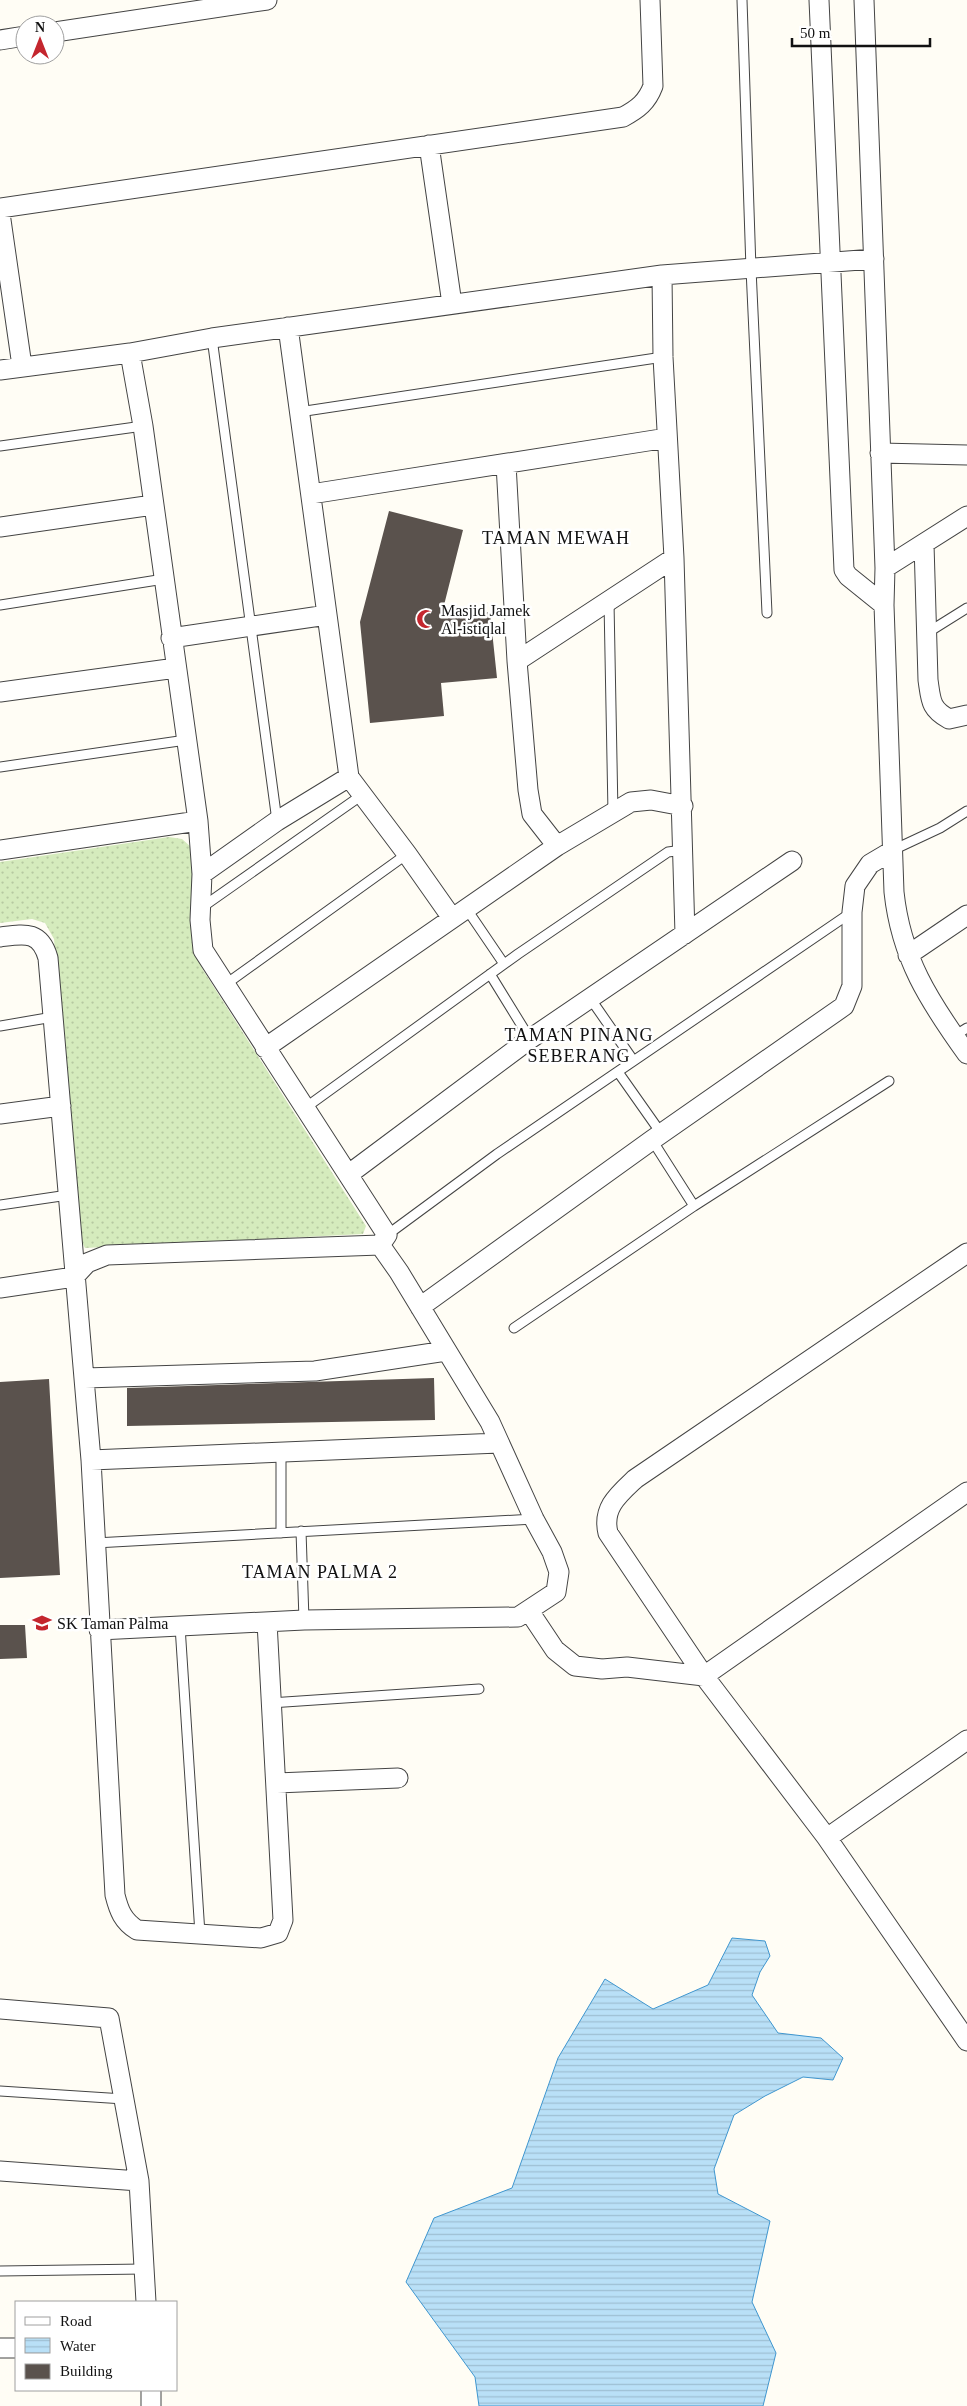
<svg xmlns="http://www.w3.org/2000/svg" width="967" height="2406" viewBox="0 0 967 2406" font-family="'Times New Roman',serif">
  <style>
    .grass { fill: url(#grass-dots) }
    .water { fill: url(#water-rules); stroke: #3f96cf }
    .building { fill: #5a524d }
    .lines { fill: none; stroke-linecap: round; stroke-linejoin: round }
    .service-casing { stroke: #444; stroke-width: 11 }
    .minor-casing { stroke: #444; stroke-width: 21 }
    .service { stroke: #fff; stroke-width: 9 }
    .minor { stroke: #fff; stroke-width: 19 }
    .labels { text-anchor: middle; stroke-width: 5; stroke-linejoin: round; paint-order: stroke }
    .poi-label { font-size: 16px; fill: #111; stroke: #fff; text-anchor: start }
    .neighbourhood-label { font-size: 18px; letter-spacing: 1px; fill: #111; stroke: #fff }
  </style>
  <defs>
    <pattern id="grass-dots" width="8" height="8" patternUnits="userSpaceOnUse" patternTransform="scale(1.25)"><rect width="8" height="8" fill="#d5ebbd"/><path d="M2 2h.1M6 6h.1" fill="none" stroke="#b6c8a1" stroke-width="1.8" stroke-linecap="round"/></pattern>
    <pattern id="water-rules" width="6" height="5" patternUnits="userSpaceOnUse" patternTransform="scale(1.25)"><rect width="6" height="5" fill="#b9e0f7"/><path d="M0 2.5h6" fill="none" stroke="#9ebfd3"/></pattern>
  </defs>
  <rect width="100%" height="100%" fill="#fffdf5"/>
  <path class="grass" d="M169 837 182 839 191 847C198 893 182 925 203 970L366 1226 363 1234 85 1248 80 1238 54 939 45 923 32 919 0 923V862Z"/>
  <path class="water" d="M732 1938 765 1941 770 1956 760 1972 752 1995 778 2033 821 2038 843 2058 833 2080 803 2077 765 2096 734 2115 714 2169 718 2194 770 2221 752 2302 776 2353 763 2406H479L475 2377 406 2282 434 2218 512 2188 558 2058 605 1979 653 2009 708 1985Z"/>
  <path class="building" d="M389 511 463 530 441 617 490 612 497 678 441 683 444 716 370 723 360 622Z
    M434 1378 435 1420 127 1426V1388Z
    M49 1379 60 1575 0 1578V1382Z
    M0 1625H25L27 1658 0 1659Z"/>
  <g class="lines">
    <g class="service-casing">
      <path id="service" d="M742 0 751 269 767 613
        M212 338 277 821
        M299 412 663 357
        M0 446 143 426
        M609 602 613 813
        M0 605 164 579
        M927 633 967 608
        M0 767 186 740
        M893 850 940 828 967 811
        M201 908 362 795
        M466 908 504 964
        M490 974 530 1039
        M226 984 407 854
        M590 998 633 1060
        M0 1026 53 1017
        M954 1036 967 1028
        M618 1072 661 1133
        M305 1108 518 954 668 852 683 850
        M652 1140 694 1206
        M0 1205 68 1195
        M387 1235 497 1154 852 912
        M514 1328 694 1206 889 1081
        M281 1451V1533
        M301 1531 304 1620
        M95 1543 534 1519
        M180 1626 200 1934
        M270 1703 479 1689
        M0 2091 124 2099
        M0 2271 144 2269"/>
    </g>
    <g class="minor-casing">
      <path id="minor" d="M819 0 844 570 848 576 884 605
        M864 0 885 568 884 605 894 892C901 958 929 1001 967 1054
        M55 32 267 0
        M0 40 25 36
        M429 145 452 304
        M0 208 623 117C638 109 647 102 653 86L650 0
        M0 213 22 366
        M662 275 663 357 674 558 685 934
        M288 327 349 777 407 854 452 918
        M130 353 143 426 198 821 202 874
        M0 370 130 353 212 338 662 275 874 259
        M880 453 967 455
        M506 464 517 661 528 790 532 814 557 846
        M311 494 667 438
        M0 527 153 505
        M924 544 928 680C931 700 930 709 949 719L967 715
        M885 568 967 516
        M171 638 327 615
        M517 661 674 558
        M0 692 176 668
        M0 850 198 821
        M0 937C24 934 40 930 48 958L91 1460
        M908 955 967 915
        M265 1048 557 846 631 802 651 800 683 806
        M0 1114 61 1106
        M349 1174 530 1039 792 861
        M967 1253 635 1479C618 1495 602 1508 608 1533L704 1676 827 1838 967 2041
        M0 1288 74 1277 87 1263 107 1255 380 1245
        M420 1307 652 1140 844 1006 852 986V912L855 886 870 864 892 851
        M85 1378 315 1371 446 1351
        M529 1611 555 1650 575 1666 602 1669 627 1667 704 1676 967 1492
        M267 1622 283 1920 278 1933 261 1938 137 1930C123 1921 119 1911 115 1895L91 1460 499 1443
        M99 1630 304 1620 518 1617 556 1592 559 1572 552 1552 534 1519 490 1422 399 1272 380 1245 387 1235 203 950 200 920 202 874 277 821 349 777
        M277 1783 398 1778
        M827 1838 967 1740
        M0 2009 109 2018 139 2181 146 2302
        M0 2171 139 2181
        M0 2348H16
        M151 2390V2406"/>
    </g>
    <use href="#service" class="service"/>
    <use href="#minor" class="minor"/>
  </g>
  <defs>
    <g id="mosque-bare" transform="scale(1.5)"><path d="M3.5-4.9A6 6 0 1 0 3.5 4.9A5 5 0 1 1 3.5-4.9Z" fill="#c4262e" stroke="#fff" stroke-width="2.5" paint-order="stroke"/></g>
    <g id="school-bare" transform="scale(1.5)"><path d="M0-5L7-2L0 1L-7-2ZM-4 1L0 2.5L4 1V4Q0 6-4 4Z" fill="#c4262e" stroke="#fff" stroke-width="2.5" paint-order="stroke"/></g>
  </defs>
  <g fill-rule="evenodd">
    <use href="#mosque-bare" x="426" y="619"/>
    <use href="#school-bare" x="42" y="1623"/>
  </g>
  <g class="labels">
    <g class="poi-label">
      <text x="441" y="616">Masjid Jamek<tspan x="441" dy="18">Al-istiqlal</tspan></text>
      <text x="57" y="1629">SK Taman Palma</text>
    </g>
    <g class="neighbourhood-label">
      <text x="556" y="544">TAMAN MEWAH</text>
      <text x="579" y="1041">TAMAN PINANG<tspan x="579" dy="21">SEBERANG</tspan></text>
      <text x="320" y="1578">TAMAN PALMA 2</text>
    </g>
  </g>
  <rect x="15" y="2301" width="162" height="90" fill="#ffffff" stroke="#a0a0a0"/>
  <rect x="25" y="2317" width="25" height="8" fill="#ffffff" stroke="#a0a0a0"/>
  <text x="60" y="2326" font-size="15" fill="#111111">Road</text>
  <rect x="25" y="2338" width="25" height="15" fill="url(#water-rules)" stroke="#a0a0a0"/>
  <text x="60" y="2351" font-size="15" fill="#111111">Water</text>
  <rect x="25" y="2364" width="25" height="15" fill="#5a524d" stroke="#a0a0a0"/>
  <text x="60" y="2376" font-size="15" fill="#111111">Building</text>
  <g transform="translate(40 40)"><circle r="24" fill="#ffffff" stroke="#a0a0a0"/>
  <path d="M0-4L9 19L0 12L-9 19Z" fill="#c4262e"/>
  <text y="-8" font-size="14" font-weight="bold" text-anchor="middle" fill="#111111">N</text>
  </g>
  <path d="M792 38v8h138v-8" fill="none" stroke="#111111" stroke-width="2.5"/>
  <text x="800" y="38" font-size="15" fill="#111111" stroke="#ffffff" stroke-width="4" paint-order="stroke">50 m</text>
</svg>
